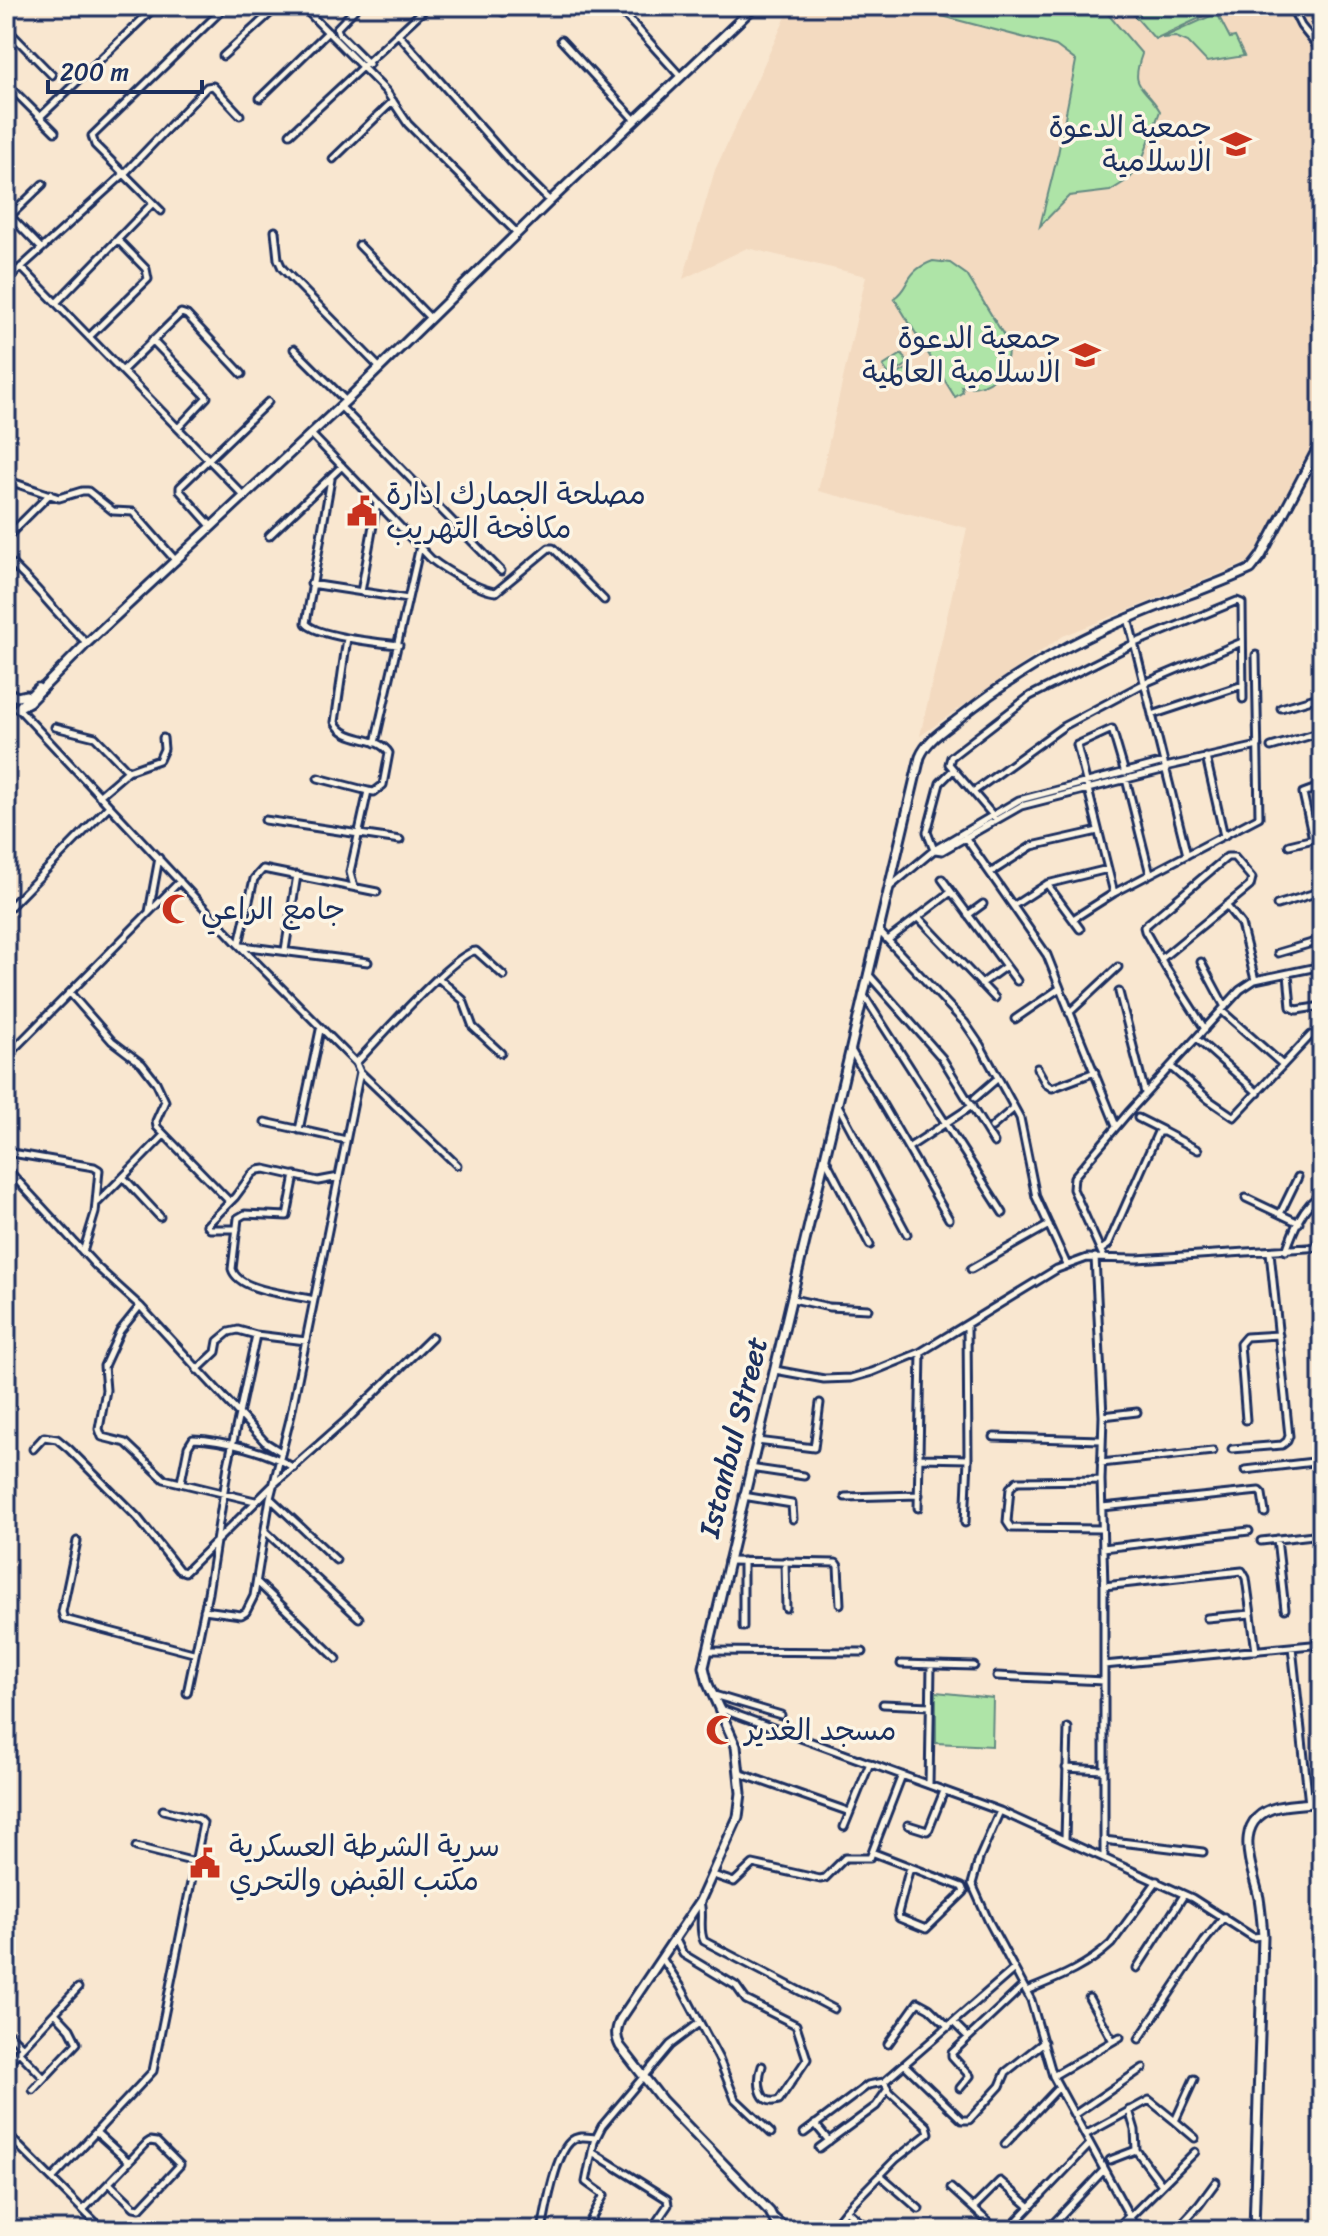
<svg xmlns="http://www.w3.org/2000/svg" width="1328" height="2236" viewBox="0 0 1328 2236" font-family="Sriracha,'Playpen Sans Arabic',sans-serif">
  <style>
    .built { fill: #f3dac0 }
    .green { fill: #aee4a7; stroke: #648a82; stroke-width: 2 }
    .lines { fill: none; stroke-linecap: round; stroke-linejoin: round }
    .minor-casing { stroke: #1b2f5e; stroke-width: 11 }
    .tertiary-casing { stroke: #1b2f5e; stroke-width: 13 }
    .minor { stroke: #fcf5e5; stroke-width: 5 }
    .tertiary { stroke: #fcf5e5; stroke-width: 7 }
    .labels { text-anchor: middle; stroke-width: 7; stroke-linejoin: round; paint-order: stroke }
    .poi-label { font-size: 30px; fill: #1b2f5e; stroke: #fcf5e5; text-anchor: start }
    .street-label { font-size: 30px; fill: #1b2f5e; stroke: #fcf5e5 }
  </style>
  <rect width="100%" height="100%" fill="#f9e7d0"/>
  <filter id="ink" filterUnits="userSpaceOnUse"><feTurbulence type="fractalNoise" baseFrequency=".0125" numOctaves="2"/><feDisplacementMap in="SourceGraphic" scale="16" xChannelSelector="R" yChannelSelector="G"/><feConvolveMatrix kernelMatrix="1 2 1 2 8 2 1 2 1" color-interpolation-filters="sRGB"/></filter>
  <g filter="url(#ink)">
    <path class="built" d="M791 6H1322V430L1278 518 1254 560 1063 636 920 736 967 528 818 491 866 276 747 248 683 279 715 170Z"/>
    <path class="green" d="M904 6H1101L1142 54C1129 90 1144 84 1160 111L1139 168 1129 179 1110 191 1069 196 1040 226 1058 154 1076 61 1056 46Z
      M1126 6H1218L1219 9 1155 39Z
      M1217 13 1230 38 1235 37 1244 56 1207 62 1188 42 1176 37 1162 38Z
      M933 261 950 263 967 275 1006 339C1015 369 989 392 961 386L963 392 955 397 894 298C911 287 903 272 933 261Z
      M902 354 908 364 890 376 883 366Z
      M910 367 916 377 897 388 891 378Z
      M936 1692 993 1698 992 1746 936 1743Z"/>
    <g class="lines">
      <g class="minor-casing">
        <path id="minor" d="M302 6 386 91 408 124 517 233
          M358 6 337 28 339 34 369 64
          M498 6 503 12
          M617 6 680 76
          M1291 6 1301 26 1322 52
          M6 28 52 75
          M399 35 511 162 550 201
          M561 40 635 120
          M223 56 278 6
          M6 83 55 132
          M260 98 328 32
          M40 117 156 6
          M290 134 428 6
          M6 147 8 149
          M333 159 393 101
          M161 211 95 145 92 136 226 6
          M275 231 278 259 282 268 380 368
          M359 245 430 318
          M41 248 10 216 43 184
          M21 267 245 497
          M6 281 124 174 207 87 213 86 240 115
          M56 303 153 203
          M89 337 148 279 146 269 118 240
          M152 340 207 397 178 428
          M294 349 346 401
          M122 371 181 313 187 315 242 374
          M340 406 501 571
          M311 434 431 559C445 570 480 591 496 592L549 548H553L604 600
          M331 479 306 623C315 636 380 643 399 645
          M6 480 59 498 82 491H88L113 511 133 512 176 561
          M212 527 180 491V487L268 402
          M269 536 342 466
          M6 538 50 494
          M6 559C36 584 58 617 87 643
          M311 584 408 599
          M361 592 377 503
          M1128 618 1187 855
          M347 638 335 722C346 744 377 734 389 753L383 785 374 792 368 791
          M18 708 239 945 356 1063 360 1072 457 1165
          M1281 708 1322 696
          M1152 715 1243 685
          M55 727 95 737 128 771
          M375 743 420 546
          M1271 747 1322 732
          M1206 757 1224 836
          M1165 767 1258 746
          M318 778 368 791 350 872 354 887
          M1126 779 1150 874
          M973 792 1064 726 1145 683 1242 642
          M99 796 128 771 159 760 164 749 163 738
          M996 819 949 764 951 757 1030 696 1135 643 1237 601 1242 603 1243 699
          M265 820 400 840
          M965 837 1047 955 1060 988
          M1313 839 1303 793 1322 786
          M1289 845 1322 837
          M934 850 927 832 940 783 953 770
          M935 850 942 851 1021 806 1166 769
          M990 873 1032 846 1098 831
          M942 879 1017 981
          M1047 884 1080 929
          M891 886 934 850 1019 800 1164 762
          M1114 893 1077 745 1112 729 1125 773
          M1226 905 1241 924 1255 980
          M1277 905 1322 891
          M1013 906 1047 884 1108 869
          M6 911 109 806
          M149 912 159 858
          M968 915 983 904
          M918 917 995 998
          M1073 919 1114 893 1259 817 1256 655
          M879 931 965 1023 980 1045 1020 1118 1036 1197 1067 1265
          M888 940 951 892
          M239 944 254 879 263 869 377 892
          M242 946 368 962
          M285 950 297 875
          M1278 953 1322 940
          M1161 959 1250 886 1252 878 1234 857H1227L1144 927 1145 931 1166 968 1205 1029
          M1201 962 1225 1007
          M868 974 942 1058 994 1143
          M1288 974 1291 1007 1297 1010 1322 1006
          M438 978 463 1000 473 1027 501 1053
          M981 984 1006 966
          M1119 992 1145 1093
          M70 993 112 1041 142 1064 156 1082 165 1101 156 1121 157 1127 230 1202
          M863 994 1003 1213
          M1222 1011 1283 1065
          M1069 1013 1118 967
          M1015 1019 1060 988 1116 1126
          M1197 1039 1258 1093
          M851 1050 949 1219
          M6 1057 180 881
          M356 1063C374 1044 457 950 476 951L504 976
          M1171 1067 1209 1100 1234 1117 1311 1035
          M1037 1068 1046 1084 1052 1088 1095 1072
          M6 1088 12 1052
          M975 1098 998 1078
          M838 1105 907 1234
          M1138 1118 1162 1130
          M265 1122 346 1140
          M992 1127 1014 1108
          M299 1130 320 1030
          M908 1148 972 1106
          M6 1152 94 1167 99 1170 95 1213 83 1252
          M825 1158 870 1245
          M6 1168 97 1267 140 1306 265 1442 281 1452
          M295 1175 287 1216 245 1214 238 1218 232 1269C239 1292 292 1294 314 1300
          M1246 1198 1299 1223
          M98 1202 123 1177
          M1280 1214 1298 1177
          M160 1217 123 1177 164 1135
          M237 1229H210L207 1225 235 1197 252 1174 258 1170 265 1169 318 1181 339 1177
          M1315 1247 1322 1233
          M1101 1250 1108 1245 1158 1132H1164L1198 1150
          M1286 1251C1293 1231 1303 1204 1322 1194
          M1095 1257 1103 1416 1101 1480 1104 1586V1858
          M1104 1258 1073 1189 1074 1177 1128 1113 1240 990 1255 980 1322 966
          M971 1269 1049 1225
          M793 1299 829 1307 868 1309
          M140 1306 120 1331 104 1366 106 1390 99 1429 102 1437 126 1443 164 1479 255 1501
          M197 1370 216 1352 218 1341 229 1332 238 1330 256 1335
          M775 1370 824 1379 851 1378 872 1372 921 1352 1057 1269 1087 1258 1137 1259 1322 1247
          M1103 1416 1137 1412
          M1246 1420 1240 1344 1246 1337 1279 1335
          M994 1437 1101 1440
          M757 1441 814 1448 820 1403
          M33 1449 44 1437 57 1439 69 1449 138 1518 179 1570 185 1572 274 1484 350 1417 432 1337
          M1232 1449 1282 1445 1287 1441 1289 1436 1270 1252
          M921 1458 968 1459
          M1101 1463 1213 1451
          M750 1468 804 1476
          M1245 1470 1322 1461
          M1101 1480 1017 1481 1010 1488 1007 1522 1011 1528 1102 1529
          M181 1482 188 1447 193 1439C223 1440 270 1452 294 1468
          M743 1496 792 1504 793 1519
          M845 1497 919 1495
          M271 1499 336 1560
          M1102 1507 1259 1491 1262 1494 1265 1513
          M918 1508 921 1352
          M965 1523 968 1459 967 1324
          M266 1532 359 1618
          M1277 1539 1285 1609
          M77 1541 62 1612 64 1619 193 1653
          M1261 1541 1322 1534
          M1103 1548 1249 1531
          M728 1561 836 1563 838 1566 840 1604
          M785 1561 786 1608
          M257 1582 337 1659
          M1104 1586 1242 1571 1246 1578 1256 1651
          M204 1610 241 1615 246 1612 254 1596 270 1498 290 1419 360 1072
          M1207 1618 1251 1614
          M743 1627V1561
          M1292 1647 1309 1804
          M708 1651 863 1652
          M901 1664 974 1666
          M1104 1665 1322 1644
          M997 1676 1104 1681
          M187 1693 208 1593 228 1465 256 1335 306 1341
          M714 1695 781 1715
          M883 1704 930 1706
          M721 1709 1000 1811 1192 1898 1253 1937 1263 1936
          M1066 1768 1103 1770
          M739 1773 850 1812
          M929 1785 931 1666
          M1000 1811 979 1859 972 1884 989 1922 1031 2000 1053 2076 1137 2230
          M908 1825 927 1831 929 1829 944 1791
          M844 1827 870 1763
          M1065 1839 1068 1728
          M1104 1840 1203 1852
          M136 1847 195 1862
          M874 1853 962 1887 964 1892 926 1929 899 1918 898 1913 910 1867
          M713 1875 734 1882 753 1864 820 1879 825 1878 845 1858H870L902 1775
          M700 1902C704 1915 698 1929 704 1941L834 2009
          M676 1940 683 1954 736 1986 746 2000 796 2025 807 2059 779 2100C758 2107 757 2080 762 2066
          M662 1958 681 1987 719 2059 735 2099 771 2133
          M1137 1968 1184 1895
          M1026 1991C1058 1978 1085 1968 1111 1944L1157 1881
          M1089 1998 1113 2041
          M954 2023 968 2037
          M6 2031 22 2046
          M1139 2039 1204 1942 1224 1917
          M888 2044 918 2002 929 2008 949 2027
          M18 2051 44 2078
          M6 2065 78 1988
          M905 2065 962 2120H969L1000 2086 1006 2072 1044 2042
          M1053 2076 1120 2037
          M960 2088 970 2076 952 2056V2053L1023 1986
          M33 2090 77 2043 70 2029 55 2013
          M1074 2115 1143 2068
          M1175 2121 1195 2138
          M815 2124 829 2141
          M6 2133 52 2179 153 2071 203 1823 199 1819 163 1810
          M97 2133 129 2162
          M804 2133 868 2085 884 2082 1014 1969
          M1085 2135 1149 2100 1175 2121 1194 2079
          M1005 2144 1059 2087
          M819 2148 876 2106 888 2089
          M592 2152 667 2199 668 2205 651 2230
          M1110 2160 1136 2150
          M880 2175 919 2209
          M52 2179 103 2230
          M1162 2185 1195 2152
          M951 2188 997 2230
          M973 2208 1000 2181 1030 2207
          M83 2210 147 2143 150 2141 157 2142 180 2165 140 2208 134 2207 109 2183
          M846 2210 896 2159 929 2133 927 2126 890 2092 884 2082
          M775 2218 789 2230
          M1129 2218 1162 2185 1136 2150 1135 2130 1129 2110
          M542 2230C546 2209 555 2156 570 2142 577 2135 587 2137 595 2138
          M591 2230 590 2221 604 2195 586 2182 594 2142 602 2126 670 2045 699 2023
          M830 2230 846 2210 869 2230
          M1008 2230 1090 2144
          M1047 2230 1104 2170
          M1115 2230 1128 2217
          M1176 2230 1199 2205 1216 2182"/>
      </g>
      <g class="tertiary-casing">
        <path id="tertiary" d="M6 691 17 697 26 695
          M19 707 38 688
          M18 708 29 702 87 643 346 401 550 201 755 6
          M779 2230 770 2212 662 2100 620 2046C615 2036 616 2030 620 2020L700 1901 738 1817 741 1793 736 1746 708 1684 704 1667 920 757C927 740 944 730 958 719 1010 677 1070 642 1132 617 1171 600 1212 587 1251 569L1261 556 1322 440
          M1254 2230 1263 1936C1262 1923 1261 1910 1259 1898 1252 1866 1230 1819 1278 1807 1292 1804 1308 1804 1322 1802"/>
      </g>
      <use href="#minor" class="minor"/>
      <use href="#tertiary" class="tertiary"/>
    </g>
  </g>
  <defs>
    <g id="university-bare" transform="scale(2.4)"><path d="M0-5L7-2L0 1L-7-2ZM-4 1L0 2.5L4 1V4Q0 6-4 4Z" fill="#c8321e" stroke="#fcf5e5" stroke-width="2.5" paint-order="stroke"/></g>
    <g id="civic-bare" transform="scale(2.4)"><path d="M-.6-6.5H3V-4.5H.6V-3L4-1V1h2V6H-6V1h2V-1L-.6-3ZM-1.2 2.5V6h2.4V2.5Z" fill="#c8321e" stroke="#fcf5e5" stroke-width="2.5" paint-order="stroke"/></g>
    <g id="mosque-bare" transform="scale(2.4)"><path d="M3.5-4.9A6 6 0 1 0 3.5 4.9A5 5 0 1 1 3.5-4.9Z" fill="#c8321e" stroke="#fcf5e5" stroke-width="2.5" paint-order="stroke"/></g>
  </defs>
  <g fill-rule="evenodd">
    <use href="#university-bare" x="1236" y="144"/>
    <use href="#university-bare" x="1085" y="355"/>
    <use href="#civic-bare" x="362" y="511"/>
    <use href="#mosque-bare" x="177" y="909"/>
    <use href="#mosque-bare" x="721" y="1730"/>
    <use href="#civic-bare" x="205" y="1863"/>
  </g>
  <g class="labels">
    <g class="poi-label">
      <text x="1212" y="137" text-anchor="end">جمعية الدعوة<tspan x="1212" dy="34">الاسلامية</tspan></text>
      <text x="1061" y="348" text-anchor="end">جمعية الدعوة<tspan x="1061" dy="34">الاسلامية العالمية</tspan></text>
      <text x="386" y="504">مصلحة الجمارك ادارة<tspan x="386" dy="34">مكافحة التهريب</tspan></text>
      <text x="201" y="919">جامع الراعي</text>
      <text x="745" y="1740">مسجد الغدير</text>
      <text x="229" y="1856">سرية الشرطة العسكرية<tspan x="229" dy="34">مكتب القبض والتحري</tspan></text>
    </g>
    <g class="street-label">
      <text transform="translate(733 1437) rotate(-76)" y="10">Istanbul Street</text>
    </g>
  </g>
  <rect width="1328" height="2236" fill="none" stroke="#fcf5e5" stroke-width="32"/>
  <rect x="16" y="16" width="1296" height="2204" fill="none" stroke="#1b2f5e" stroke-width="3" filter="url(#ink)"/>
  <path d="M48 80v12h154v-12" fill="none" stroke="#1b2f5e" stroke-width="4"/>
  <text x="60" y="80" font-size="24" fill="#1b2f5e" stroke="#fcf5e5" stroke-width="6" paint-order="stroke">200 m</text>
</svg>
